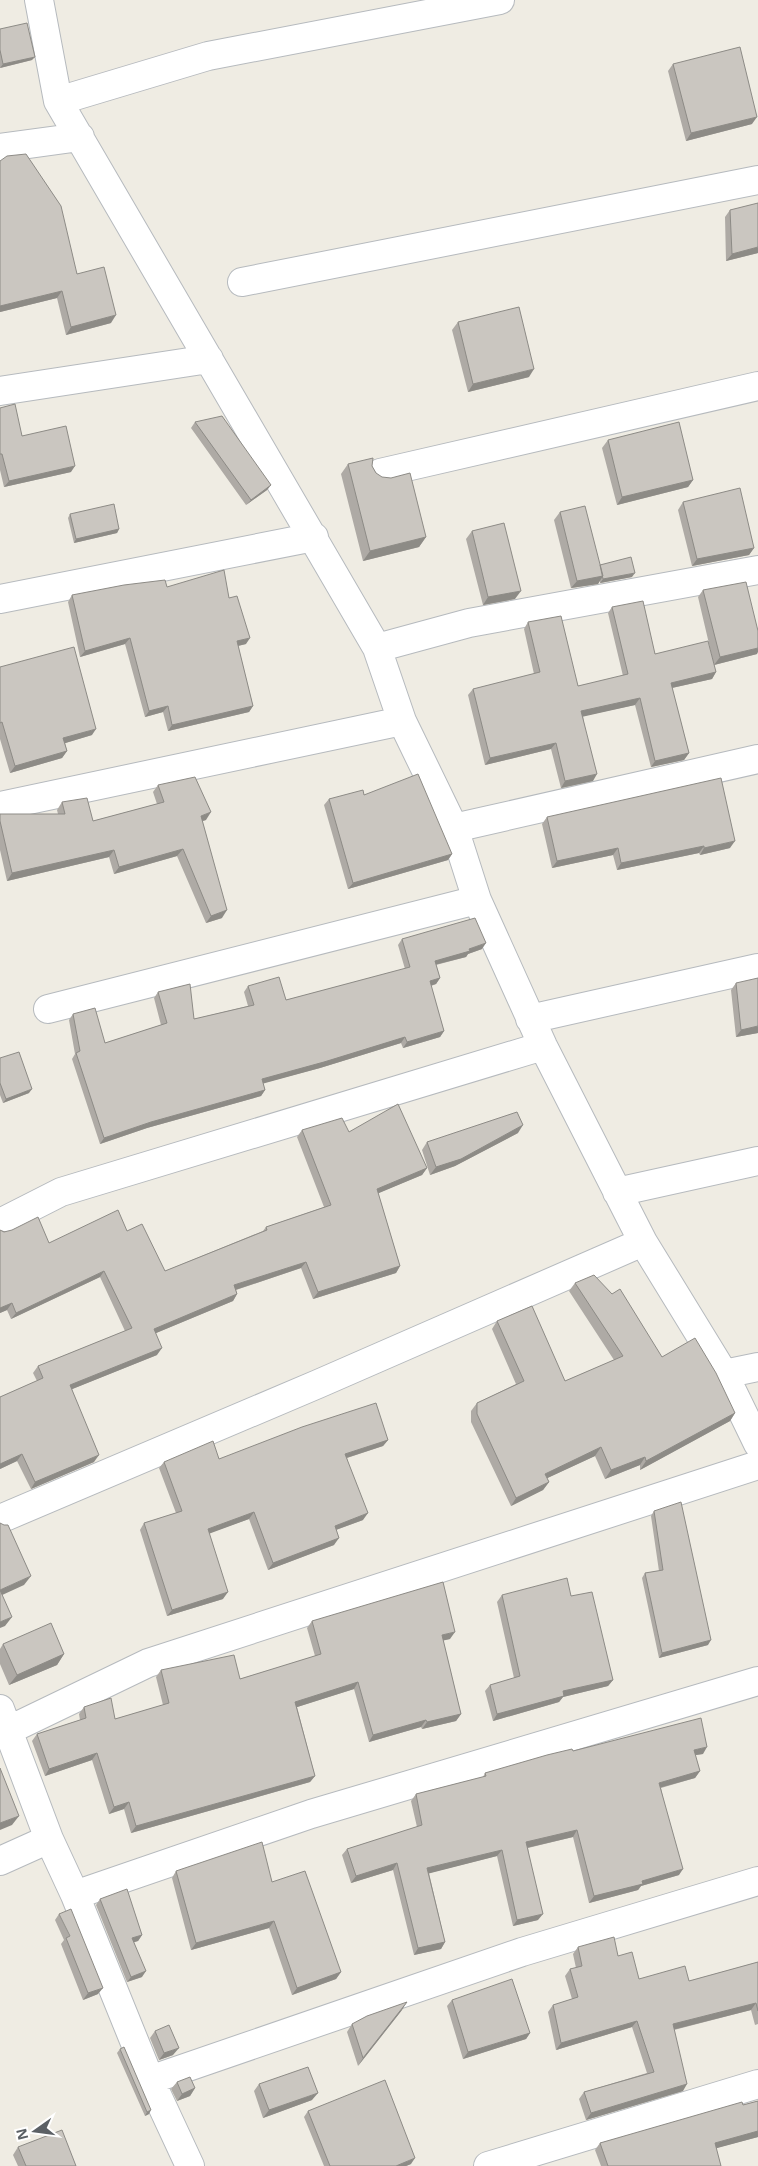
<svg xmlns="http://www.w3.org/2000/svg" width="758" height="2166" viewBox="0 0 758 2166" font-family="'Noto Sans',sans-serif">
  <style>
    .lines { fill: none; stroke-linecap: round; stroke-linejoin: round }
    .minor-casing { stroke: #b6babe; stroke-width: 30 }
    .minor { stroke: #fff; stroke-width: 28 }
    .wall { fill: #aeaaa5 }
    .shaded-wall { fill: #8d8b86 }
    .building { fill: #cac6c0; stroke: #8d8b86 }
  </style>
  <rect width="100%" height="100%" fill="#efece3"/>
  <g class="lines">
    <g class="minor-casing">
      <path id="minor" d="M39 0 58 101 377 648 402 721 454 828 477 900 543 1046 643 1242 724 1374 758 1444
        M58 101 208 56 500 0
        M0 148 80 137
        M242 282 758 180
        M0 391 209 359
        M380 473 758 386
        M0 599 314 537
        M377 648 469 623 758 570
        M0 806 402 721
        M454 828 758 759
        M48 1009 477 900
        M530 1019 758 968
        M617 1192 758 1161
        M0 1223 61 1192 543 1046
        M724 1374 758 1367
        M0 1519 318 1384 643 1242
        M0 1709 49 1839 75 1895 150 2080 190 2166
        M9 1730 148 1663 758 1465
        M0 1861 49 1839
        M75 1895 311 1814 758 1681
        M150 2080 522 1952 758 1881
        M488 2166 758 2084"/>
    </g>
    <use href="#minor" class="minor"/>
  </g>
  <path class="wall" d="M0 29 32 60 0 68Z
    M673 64 752 124 686 141 668 71Z
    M0 161 77 274 111 323 66 335 57 298 0 312Z
    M730 210 758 253 726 261 725 217Z
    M458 322 529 377 468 392 452 330Z
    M0 408 22 436 71 472 4 487 0 470Z
    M195 422 271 485 267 490 246 505 191 428Z
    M608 440 693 480 688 487 617 505 602 448Z
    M348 464 372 466 376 473 426 537 419 547 363 561 341 474Z
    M683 502 754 548 749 555 692 566 678 510Z
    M560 512 600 565 632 577 600 583V580L598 584 571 588 554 520Z
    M70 514 119 529 117 533 74 543 68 518Z
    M472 531 515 599 483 605 466 539Z
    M167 587 229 598 246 644 238 646 253 706 249 712 168 731 163 712 145 717 125 644 80 657 68 602 72 595Z
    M703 590 757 654 714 665 698 597Z
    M612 607 655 654 716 672 712 679 672 688 689 753 684 760 651 767 635 705 583 716 593 781 561 788 551 749 485 765 468 695 473 689 534 674 524 629 528 622 578 686 623 676 608 613Z
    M0 667 92 735 65 743 67 751 62 758 10 773 0 739Z
    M158 785 206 820 202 821 222 918 206 923 177 856 114 874 109 857 7 881 0 850V814H58L57 810 62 802 93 821 157 804 153 792Z
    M364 795 452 854 448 860 348 889 324 805 329 799Z
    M547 817 730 848 700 855 699 853 617 870 613 855 552 868 542 824Z
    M402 939 482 949 468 954 466 957 436 965 440 978 436 984 431 986 444 1031 440 1037 403 1048 401 1043 320 1068 263 1083 265 1090 261 1096 147 1128 100 1144 72 1059 75 1054 69 1020 73 1014 105 1043 161 1025 154 998 158 992 194 1019 248 1006 244 992 248 986 286 1000 405 969 398 945Z
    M736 983 758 1033 736 1037 731 990Z
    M0 1058 29 1093 3 1103 0 1095Z
    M302 1130 349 1132 427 1168 422 1175 378 1193 400 1266 396 1273 313 1299 301 1268 236 1290 237 1294 233 1301 156 1333 157 1355 72 1389 94 1462 31 1489 17 1461 0 1469V1397L37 1381 33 1373 38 1366 125 1331 100 1277 11 1319 7 1310 0 1313V1230L49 1243 127 1231 165 1271 263 1231 266 1227 324 1207 297 1137Z
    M518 1133 455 1166 430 1175 422 1150 427 1142Z
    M575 1283 662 1357 735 1413 730 1421 640 1470V1465L605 1479 595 1456 547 1478 549 1482 543 1490 511 1506 471 1422V1411L477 1403 516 1384 492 1329 497 1321 565 1381 614 1360 569 1291Z
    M388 1440 383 1446 347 1458 363 1520 336 1530 334 1545 268 1570 249 1519 209 1533 223 1599 167 1616 140 1530 144 1523 176 1513 159 1468 164 1462 219 1459Z
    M654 1511 708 1645 659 1658 642 1578 645 1573 659 1571 651 1516Z
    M502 1595 571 1596 613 1680 608 1686 563 1697 559 1702 493 1721 485 1691 490 1685 514 1678 497 1602Z
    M312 1621 450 1639 443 1640 461 1714 456 1721 422 1729 421 1727 369 1742 354 1689 297 1707 315 1776 310 1782 131 1833 124 1809 109 1814 92 1760 45 1776 32 1741 37 1734 80 1720 79 1714 84 1707 115 1719 163 1705 156 1677 161 1670 240 1679 315 1656 307 1628Z
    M3 1644 64 1654 57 1665 9 1685 0 1664V1649Z
    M573 1751 703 1754 695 1755 700 1771 695 1778 661 1788 679 1875 641 1886 638 1890 589 1903 573 1837 528 1848 538 1920 513 1926 497 1856 429 1873 445 1942 441 1949 414 1955 393 1870 351 1883 342 1855 347 1849 417 1827 411 1801 416 1794 483 1777 485 1773Z
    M176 1871 272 1882 341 1972 336 1979 292 1995 269 1928 191 1950 172 1878Z
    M100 1899 142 1935 138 1941 134 1942 142 1977 127 1982 96 1905Z
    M59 1914 98 1994 83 2000 61 1944 64 1940 55 1920Z
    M578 1947 618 1956 639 1979 689 1981 758 1962V2024L755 2025 751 2010 674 2030 683 2091 586 2120 579 2099 584 2092 647 2073 632 2027 556 2050 548 2012 553 2005 572 1999 565 1976 570 1969 576 1968 573 1954Z
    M452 2000 530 2033 526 2039 463 2059 447 2006Z
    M402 2010 358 2066 347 2032 352 2024Z
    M155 2031 173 2055 159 2060 150 2038Z
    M120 2049 149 2114 145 2116 117 2053Z
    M177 2082 195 2088 190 2096 177 2101 171 2089Z
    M259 2084 312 2100 263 2118 254 2091Z
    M758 2101V2137L716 2148 721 2166H601L595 2150 600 2143Z
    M308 2111 411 2164 406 2166H324L304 2117Z
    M18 2147 76 2166H18L13 2155Z"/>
  <path class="shaded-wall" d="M35 57 32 60 0 68 3 64Z
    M757 117 752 124 686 141 691 133Z
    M758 247V253L726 261 732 254Z
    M62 291 57 298 0 312V306Z
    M116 315 111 323 66 335 71 327Z
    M534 369 529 377 468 392 473 384Z
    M75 466 71 472 4 487 9 481Z
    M693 480 688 487 617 505 622 497Z
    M271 485 267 490 246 505 251 500Z
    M119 529 117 533 74 543 76 539Z
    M426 537 419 547 363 561 370 551Z
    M754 548 749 555 692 566 697 559Z
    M635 573 632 577 600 583 603 579Z
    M603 576 598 584 571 588 577 581Z
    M521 591 515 599 483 605 488 597Z
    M130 638 125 644 80 657 85 651Z
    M250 638 246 644 233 647 237 641Z
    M758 648V652L757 654 714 665 720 657Z
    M716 672 712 679 667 689 671 683Z
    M640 698 635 705 577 718 581 711Z
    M168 706 163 712 145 717 149 711Z
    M253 706 249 712 168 731 172 725Z
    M96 729 92 735 59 745 63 738Z
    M556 743 551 749 485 765 490 758Z
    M67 751 62 758 10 773 15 766Z
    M689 753 684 760 651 767 655 761Z
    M597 774 593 781 561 788 565 781Z
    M211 812 206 820 196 823 201 816Z
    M735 841 730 848 700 855 704 848Z
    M704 846 699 853 617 870 621 863Z
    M618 848 613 855 552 868 557 861Z
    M183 849 177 856 114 874 119 867Z
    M114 850 109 857 7 881 12 873Z
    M452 854 448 860 348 889 353 883Z
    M227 910 222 918 206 923 211 916Z
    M486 943 482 949 468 954 466 957 430 966 435 961Z
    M440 978 436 984 426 987 430 981Z
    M758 1026V1033L736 1037 741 1030Z
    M444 1031 440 1037 403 1048 407 1042Z
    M405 1037 401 1043 320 1068 258 1085 262 1079Z
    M32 1089 29 1093 3 1103 6 1099Z
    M265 1090 261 1096 147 1128 100 1144 104 1138 151 1122Z
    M523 1125 518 1133 455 1166 430 1175 436 1167Z
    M427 1168 422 1175 372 1196 377 1189Z
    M306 1262 301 1268 229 1292 234 1285Z
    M400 1266 396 1273 313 1299 318 1292Z
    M104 1271 100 1277 11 1319 16 1313Z
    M237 1294 233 1301 149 1336 154 1329Z
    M12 1303 7 1310 0 1313V1308Z
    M162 1348 157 1355 65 1392 70 1385Z
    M735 1413 730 1421 640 1470 646 1461Z
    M388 1440 383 1446 340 1460 345 1454Z
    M601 1447 595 1456 539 1482 545 1474Z
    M22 1454 17 1461 0 1469V1464Z
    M99 1455 94 1462 31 1489 35 1482Z
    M645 1457 640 1465 605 1479 611 1470Z
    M549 1482 543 1490 511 1506 516 1498Z
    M254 1512 249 1519 203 1536 208 1529Z
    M368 1513 363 1520 330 1532 335 1526Z
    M339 1538 334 1545 268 1570 273 1563Z
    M31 1576 24 1585 0 1596V1590Z
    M228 1592 223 1599 167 1616 172 1610Z
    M12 1617 5 1626 0 1628V1622Z
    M455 1632 450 1639 437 1642 442 1635Z
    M711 1640 708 1645 659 1658 662 1653Z
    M64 1654 57 1665 9 1685 17 1675Z
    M613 1680 608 1686 563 1697 559 1702 493 1721 497 1714 563 1691Z
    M358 1682 354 1689 291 1709 295 1702Z
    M461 1714 456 1721 422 1729 427 1722Z
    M426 1720 421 1727 369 1742 373 1735Z
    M707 1747 703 1754 689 1756 694 1750Z
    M97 1753 92 1760 45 1776 49 1769Z
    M700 1771 695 1778 655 1789 659 1783Z
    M315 1776 310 1782 131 1833 136 1826Z
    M129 1802 124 1809 109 1814 114 1807Z
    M19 1816 12 1825 0 1830V1823Z
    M577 1830 573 1837 522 1849 526 1842Z
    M502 1850 497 1856 423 1875 427 1868Z
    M397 1863 393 1870 351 1883 356 1876Z
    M683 1869 679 1875 641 1886 638 1890 589 1903 594 1896 642 1881Z
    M543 1914 538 1920 513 1926 517 1920Z
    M274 1921 269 1928 191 1950 196 1943Z
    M142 1935 138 1941 128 1944 132 1938Z
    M445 1942 441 1949 414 1955 418 1948Z
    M146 1971 142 1977 127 1982 131 1977Z
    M341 1972 336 1979 292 1995 297 1988Z
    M103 1988 98 1994 83 2000 88 1993Z
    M407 2002 402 2010 358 2066 363 2058Z
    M756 2003 751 2010 668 2031 673 2024Z
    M637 2021 632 2027 556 2050 561 2043Z
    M530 2033 526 2039 463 2059 468 2052Z
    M179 2048 173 2055 159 2060 164 2053Z
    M687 2084 683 2091 586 2120 591 2113Z
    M195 2088 190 2096 177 2101 182 2094Z
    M318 2093 312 2100 263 2118 269 2110Z
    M151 2110 149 2114 145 2116 147 2112Z
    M758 2131V2137L710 2150 715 2143Z
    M415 2158 411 2164 406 2166H396Z"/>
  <path class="building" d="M27 23 35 57 3 64 0 50V29Z
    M740 47 757 117 691 133 673 64Z
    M26 154 61 206 77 274 104 267 116 315 71 327 62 291 0 306V161L7 156Z
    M758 203V247L732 254 730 210Z
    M519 307 534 369 473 384 458 322Z
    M15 404 22 436 66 426 75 466 9 481 2 454H0V408Z
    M222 416 271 485 251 500 195 422Z
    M679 422 693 480 622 497 608 440Z
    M373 458 372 466 376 473 382 477 391 478 410 473 426 537 370 551 348 464Z
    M740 488 754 548 697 559 683 502Z
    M114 504 119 529 76 539 70 514Z
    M585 506 603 576 577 581 560 512Z
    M504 523 521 591 488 597 472 531Z
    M631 557 635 573 603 579 600 565Z
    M224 570 229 598 237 596 250 638 237 641 253 706 172 725 168 706 149 711 130 638 85 651 72 595 124 585 165 580 167 587Z
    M746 582 758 631V648L720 657 703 590Z
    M643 601 655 654 708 641 716 672 671 683 689 753 655 761 640 698 581 711 597 774 565 781 556 743 490 758 473 689 540 672 528 622 561 616 578 686 628 674 612 607Z
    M74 647 96 729 63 738 67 751 15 766 2 722 0 723V667Z
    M418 774 452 854 353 883 329 799 363 790 364 795Z
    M195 777 211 812 201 816 227 910 211 916 183 849 119 867 114 850 12 873 0 821V814H65L62 802 87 798 93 821 164 802 158 785Z
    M721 778 735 841 704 848V846L621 863 618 848 557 861 547 817Z
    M475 918 486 943 469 949 470 951 435 961 440 978 430 981 444 1031 407 1042 405 1037 324 1062 262 1079 265 1090 151 1122 104 1138 76 1053 80 1051 73 1014 95 1008 105 1043 167 1023 158 992 190 984 194 1019 254 1005 248 986 279 977 286 1000 410 967 402 939Z
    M758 978V1026L741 1030 736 983Z
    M19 1052 32 1089 6 1099 0 1083V1058Z
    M398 1104 427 1168 377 1189 400 1266 318 1292 306 1262 234 1285 237 1294 154 1329 162 1348 70 1385 99 1455 35 1482 22 1454 0 1464V1397L43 1378 38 1366 132 1328 104 1271 16 1313 12 1303 0 1308V1230L4 1232 12 1230 38 1217 49 1243 118 1210 127 1231 142 1224 165 1271 267 1230 266 1227 331 1205 302 1130 342 1118 349 1132Z
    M517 1112 523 1125 461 1159 436 1167 427 1142Z
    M594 1275 612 1294 620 1289 662 1357 695 1338 716 1373 735 1413 646 1461 645 1457 611 1470 601 1447 545 1474 549 1482 516 1498 477 1414V1403L524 1381 497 1321 532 1306 565 1381 623 1356 575 1283Z
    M376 1403 388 1440 345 1454 368 1513 335 1526 339 1538 273 1563 254 1512 208 1529 228 1592 172 1610 144 1523 182 1511 164 1462 213 1441 219 1459 302 1427Z
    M681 1502 711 1640 662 1653 645 1573 663 1570 654 1511Z
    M0 1523 4 1525H8L31 1576 0 1590Z
    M567 1578 571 1596 592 1592 613 1680 563 1691 564 1696 497 1714 490 1685 520 1676 502 1595Z
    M443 1582 455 1632 442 1635 461 1714 427 1722 426 1720 373 1735 358 1682 295 1702 315 1776 136 1826 129 1802 114 1807 97 1753 49 1769 37 1734 86 1718 84 1707 111 1698 115 1719 169 1703 161 1670 234 1655 240 1679 321 1654 312 1621Z
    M0 1590 12 1617 0 1622Z
    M51 1623 64 1654 17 1675 3 1644Z
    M701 1718 707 1747 694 1750 700 1771 659 1783 683 1869 642 1881 643 1884 594 1896 577 1830 526 1842 543 1914 517 1920 502 1850 427 1868 445 1942 418 1948 397 1863 356 1876 347 1849 422 1825 416 1794 486 1776 485 1773 547 1755 572 1749 573 1751Z
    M0 1768 19 1816 0 1823Z
    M262 1842 272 1882 305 1871 341 1972 297 1988 274 1921 196 1943 176 1871Z
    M127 1889 142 1935 132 1938 146 1971 131 1977 100 1899Z
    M71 1909 103 1988 88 1993 66 1938 70 1936 59 1914Z
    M614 1937 618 1956 632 1952 639 1979 685 1966 689 1981 758 1962V2011L756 2003 673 2024 687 2084 591 2113 584 2092 654 2072 637 2021 561 2043 553 2005 578 1997 570 1969 582 1966 578 1947Z
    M512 1979 530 2033 468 2052 452 2000Z
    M407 2002 363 2058 352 2024 367 2016Z
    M169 2025 179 2048 164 2053 155 2031Z
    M124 2047 151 2110 147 2112 120 2049Z
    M308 2067 318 2093 269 2110 259 2084Z
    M190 2077 195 2088 182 2094 177 2082Z
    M385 2080 415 2158 396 2166H330L308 2111Z
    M758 2101V2131L715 2143 721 2166H608L600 2143 742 2102 743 2105Z
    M62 2130 76 2166H26L18 2147Z"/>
  <g transform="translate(35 2131) rotate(256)" stroke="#ffffff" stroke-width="4" paint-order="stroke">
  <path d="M0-4L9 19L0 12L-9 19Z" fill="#5b6065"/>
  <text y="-8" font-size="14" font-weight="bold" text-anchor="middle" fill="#5b6065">N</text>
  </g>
</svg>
